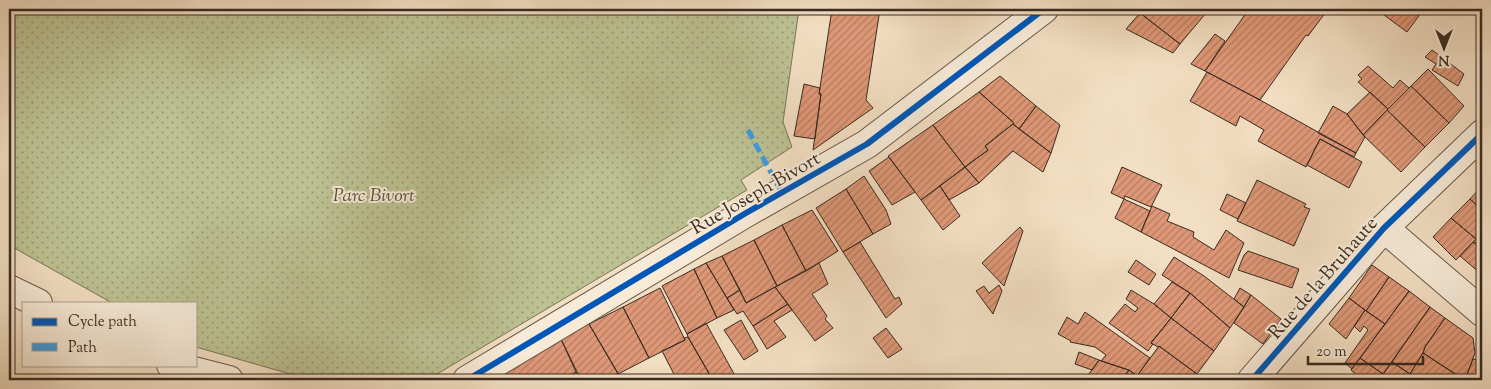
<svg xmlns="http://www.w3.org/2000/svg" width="1491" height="389" viewBox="0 0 1491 389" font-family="'Sorts Mill Goudy',serif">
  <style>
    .grass { fill: url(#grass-dots); stroke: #7a765a }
    .building { fill: url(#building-hatch); stroke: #392b21 }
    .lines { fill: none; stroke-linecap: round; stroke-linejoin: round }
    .street-casing { stroke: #675849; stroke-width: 30 }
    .street { stroke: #f7ead7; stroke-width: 28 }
    .quiet { stroke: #3e9ce0; stroke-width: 5; stroke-dasharray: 10 5; stroke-linecap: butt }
    .cycleway-casing { stroke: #f7ead7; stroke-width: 9 }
    .cycleway { stroke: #0057b8; stroke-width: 6 }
    .labels { text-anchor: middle; stroke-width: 4; stroke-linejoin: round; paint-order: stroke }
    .street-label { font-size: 19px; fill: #392b21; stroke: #f7ead7 }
    .park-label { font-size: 19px; font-style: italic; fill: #5a503d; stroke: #f7ead7 }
  </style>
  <defs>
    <pattern id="grass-dots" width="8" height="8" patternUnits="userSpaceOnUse" patternTransform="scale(1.25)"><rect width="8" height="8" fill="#bcc192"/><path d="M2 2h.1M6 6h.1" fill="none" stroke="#9a9d77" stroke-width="1.8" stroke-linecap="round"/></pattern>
    <pattern id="building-hatch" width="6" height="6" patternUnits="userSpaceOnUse" patternTransform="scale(1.25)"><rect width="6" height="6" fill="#df9877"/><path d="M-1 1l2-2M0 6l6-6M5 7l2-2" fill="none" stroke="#b67c61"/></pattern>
  </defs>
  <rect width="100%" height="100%" fill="#f2dec2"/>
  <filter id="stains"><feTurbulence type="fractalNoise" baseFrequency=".004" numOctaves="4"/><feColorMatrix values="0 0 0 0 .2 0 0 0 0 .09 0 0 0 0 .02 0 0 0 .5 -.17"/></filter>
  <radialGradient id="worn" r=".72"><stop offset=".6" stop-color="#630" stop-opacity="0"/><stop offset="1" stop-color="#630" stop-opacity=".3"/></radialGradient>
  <path class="grass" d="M9 9H799L783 122 792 147 741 180 747 190 427 380H311L196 347V303H112L9 245Z"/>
  <path class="building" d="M832 9H880L866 100 873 108 813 150 821 94H819Z
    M1135 9H1201L1206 13 1180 44Z
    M1249 9H1328L1308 36 1306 35 1260 100 1205 71Z
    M1376 9H1424L1407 32Z
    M1140 13 1180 44 1173 53 1126 29Z
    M1215 34 1225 41 1205 71 1191 64Z
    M1432 50 1464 74 1458 86 1432 70 1436 64 1425 57Z
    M1368 66 1393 88 1400 80 1409 88 1388 109 1358 82 1362 79 1358 75Z
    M1428 69 1464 106 1449 123 1411 86Z
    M1207 72 1260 100 1356 153 1354 157 1320 139 1306 167 1258 141 1264 130 1240 116 1236 126 1190 101Z
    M1000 76 1036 106 1019 129 1013 124 1014 123 979 92Z
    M804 84 820 88 819 94H821L815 139 794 136Z
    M1411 86 1449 123 1425 147 1387 110Z
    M979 92 1014 123 985 146 988 150 965 167 933 125Z
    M1370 92 1388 109 1363 135 1347 114Z
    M1036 106 1060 125 1051 153 1019 129Z
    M1333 106 1347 114 1365 137 1356 153 1318 133Z
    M1387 110 1425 147 1401 172 1363 135Z
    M1013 124 1051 153 1043 172 1013 151 979 183 965 167 988 150 985 146Z
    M933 125 965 167 921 200 888 156Z
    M1320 139 1362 162 1349 188 1307 165Z
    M889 157 915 192 892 205 869 171Z
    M965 167 979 183 949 200 940 186Z
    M1122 167 1162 185 1151 207 1125 196 1124 199 1111 193Z
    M864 176 886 210 891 224 873 234 846 189Z
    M1257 180 1306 204 1304 207 1310 209 1294 246 1237 221Z
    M940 186 960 216 943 230 921 200Z
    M1482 186V210L1470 199Z
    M846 189 873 234 843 252 816 208Z
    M1227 194 1246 203 1238 219 1220 210Z
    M1124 199 1150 211 1141 232 1115 218Z
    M1470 199 1482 210V248L1473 242 1476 239 1451 218Z
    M1152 206 1170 214 1167 221 1194 232 1193 237 1214 250 1226 230 1244 243 1229 278 1141 232Z
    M812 210 838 251 806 271 782 225Z
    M1451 218 1476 239 1456 260 1433 237Z
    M782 225 806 271 777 286 754 240Z
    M1020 227 1023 231 1004 286 982 263Z
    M754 240 777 286 746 303 722 256Z
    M860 242 895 299 899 297 902 304 886 318 843 252Z
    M1473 242 1482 248V270L1480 273 1460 256Z
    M1248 251 1299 269 1292 288 1238 270 1244 255Z
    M722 256 740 290 727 298 706 263Z
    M1174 257 1204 276 1244 307 1230 328 1190 293 1162 275Z
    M1136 260 1156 274 1149 285 1128 272Z
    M706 263 734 310 717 318 694 269Z
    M819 263 828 284 812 294 827 316 825 319 833 328 815 341 775 287Z
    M1372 265 1389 277 1366 311 1349 298Z
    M694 269 717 318 687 334 662 286Z
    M1389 277 1409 291 1385 324 1366 311Z
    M1172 282 1190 293 1171 318 1154 304Z
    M999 285 1002 291 993 314 976 291 984 286 989 293Z
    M775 287 788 304 753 326 743 311 737 314 727 298 740 290 746 303Z
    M660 288 685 340 649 358 623 307Z
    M1240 288 1251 295 1244 307 1234 299Z
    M1131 290 1154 304 1171 318 1151 343 1153 344 1148 351 1109 323 1125 304 1135 312 1138 308 1126 299Z
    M1409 291 1430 307 1383 374 1360 358Z
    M1190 293 1230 328 1214 351 1171 318Z
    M1251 295 1281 319 1263 344 1234 323Z
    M1349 298 1365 310 1346 339 1329 324Z
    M788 304 792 310 774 321 786 337 767 349 753 326Z
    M623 307 649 358 618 374 589 324Z
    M1430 307 1445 318 1425 347 1423 353 1410 374 1392 362Z
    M1365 310 1385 324 1352 369 1345 363 1368 330 1364 326 1360 332 1354 326Z
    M1085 312 1150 358 1137 376 1129 370 1101 361 1106 355 1095 347 1070 342 1071 341 1058 334 1067 317 1078 324Z
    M1171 318 1214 351 1197 374 1159 346 1158 347 1151 343Z
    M1445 318 1473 338 1475 353 1465 380 1423 353 1425 347Z
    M741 320 758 351 744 360 724 330Z
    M706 323 733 372 737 380H713L688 337 687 334Z
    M589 324 622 380H581L560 337Z
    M886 328 902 349 888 358 873 338Z
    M560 337 576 372 566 380H515L497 368Z
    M688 337 712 379 710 380H677L662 351 685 340 684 338Z
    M1159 346 1197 374 1192 380H1143L1137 376Z
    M1079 352 1099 360 1092 370 1075 364Z
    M1423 353 1464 380H1406Z
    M1360 358 1383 374 1379 380H1362L1351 370Z
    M1473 359 1482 361V380H1465Z
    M1099 360 1128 370H1129L1121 380H1089L1086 378Z
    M1392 362 1410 374 1406 380H1379Z
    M497 368 515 380H488Z
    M1129 370 1130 371 1143 380H1121Z
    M576 372 581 380H566Z"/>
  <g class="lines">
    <g class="street-casing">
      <path id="street" d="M1384 228 1482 312
        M9 289 38 303
        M171 365 229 380
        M467 380 746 213 867 144 1044 9
        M1252 380 1384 228 1482 134"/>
    </g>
    <use href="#street" class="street"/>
    <path class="quiet" d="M748 130 782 193"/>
    <g class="cycleway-casing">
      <path id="cycleway" d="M467 380 746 213 867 144 1044 9
        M1252 380 1384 228 1482 134"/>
    </g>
    <use href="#cycleway" class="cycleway"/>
  </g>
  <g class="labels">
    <g class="street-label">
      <text transform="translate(755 192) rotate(-30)" y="7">Rue Joseph Bivort</text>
      <text transform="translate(1322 277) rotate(-49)" y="7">Rue de la Bruhaute</text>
    </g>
    <g class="park-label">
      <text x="374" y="201">Parc Bivort</text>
    </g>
  </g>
  <rect width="1491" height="389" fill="none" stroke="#f2dec2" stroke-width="30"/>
  <rect x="10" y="10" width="1471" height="369" fill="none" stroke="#392b21" stroke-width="2.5"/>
  <rect x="15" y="15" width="1461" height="359" fill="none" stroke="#392b21"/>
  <rect x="22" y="302" width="175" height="65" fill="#f7ead7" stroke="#ab9e8e"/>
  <rect x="32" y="318" width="25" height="8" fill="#0057b8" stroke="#ab9e8e"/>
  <text x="68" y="326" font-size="15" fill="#392b21">Cycle path</text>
  <rect x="32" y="343" width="25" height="8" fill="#3e9ce0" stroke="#ab9e8e"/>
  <text x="68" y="352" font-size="15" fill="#392b21">Path</text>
  <g transform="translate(1444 48) rotate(180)" stroke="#f7ead7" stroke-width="4" paint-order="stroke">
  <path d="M0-4L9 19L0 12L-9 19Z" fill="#392b21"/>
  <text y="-8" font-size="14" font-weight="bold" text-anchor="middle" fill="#392b21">N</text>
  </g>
  <path d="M1308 356v8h115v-8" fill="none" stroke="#392b21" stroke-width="2.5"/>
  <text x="1316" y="356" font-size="15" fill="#392b21" stroke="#f7ead7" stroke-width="4" paint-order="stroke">20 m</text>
  <rect width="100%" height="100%" filter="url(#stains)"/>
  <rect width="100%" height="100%" fill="url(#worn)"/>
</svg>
